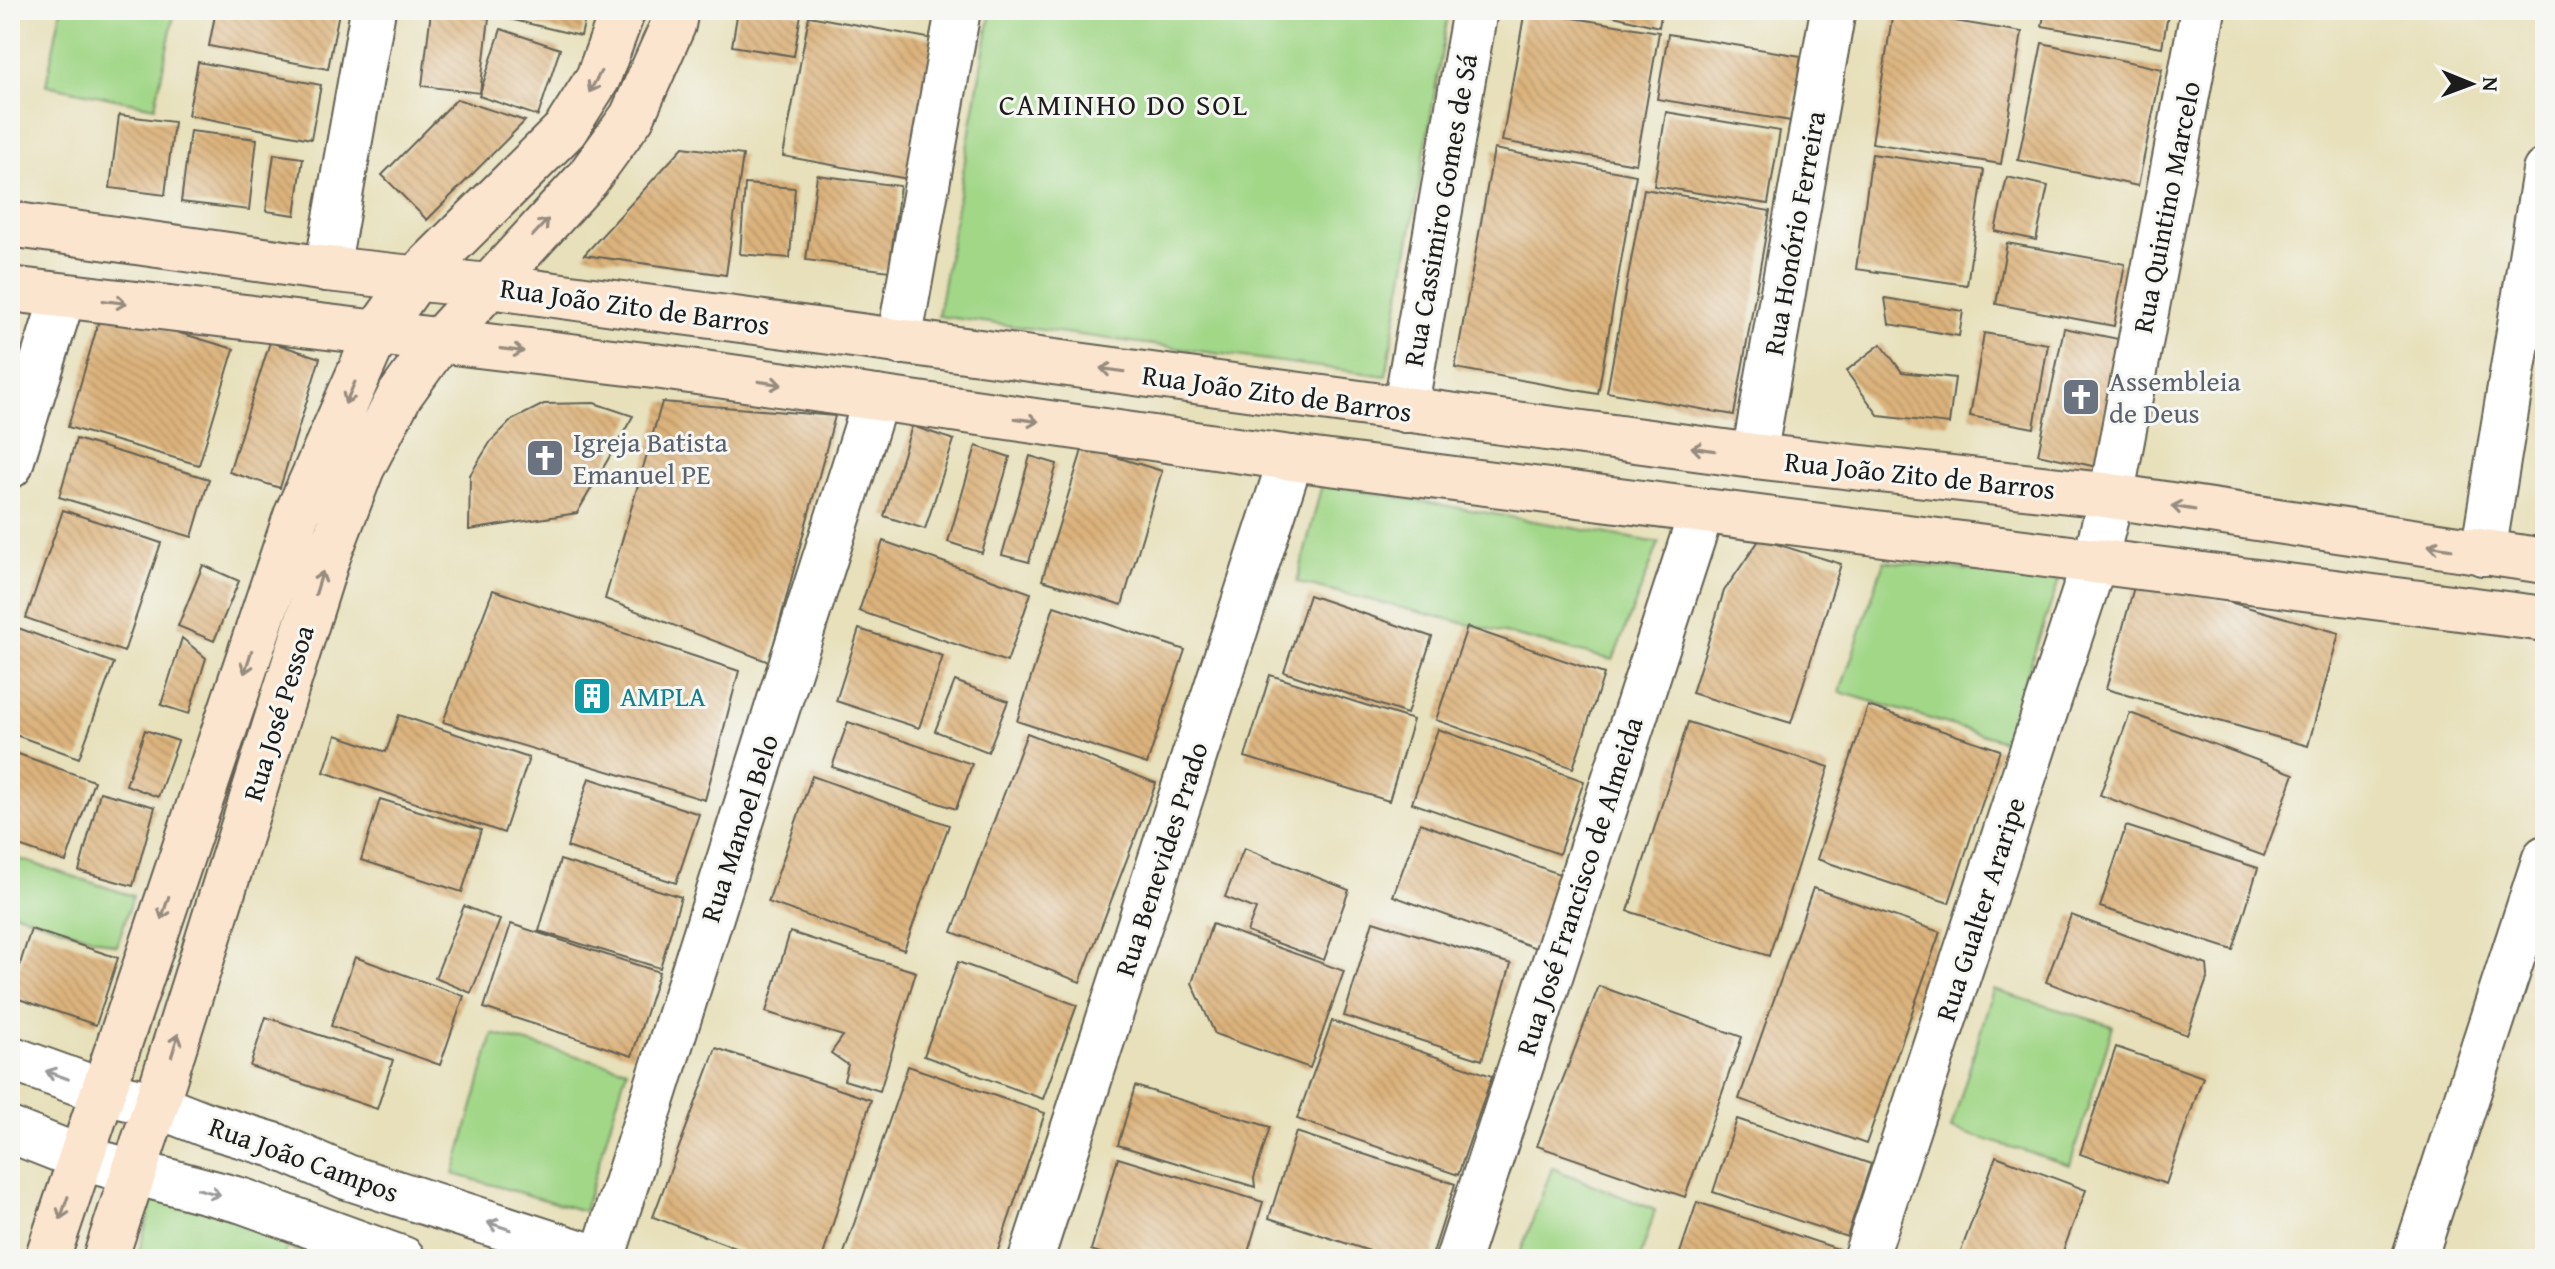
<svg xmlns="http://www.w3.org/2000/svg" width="2555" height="1269" viewBox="0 0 2555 1269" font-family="'Gentium Book Plus',serif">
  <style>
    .park { fill: #a2d788; stroke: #5f7a52; stroke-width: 2 }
    .building { fill: url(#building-back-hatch) }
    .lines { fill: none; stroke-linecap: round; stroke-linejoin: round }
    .street-casing { stroke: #636153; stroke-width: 48 }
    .secondary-casing { stroke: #636153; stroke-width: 48 }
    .street { stroke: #fff; stroke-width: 44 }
    .secondary { stroke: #fbe5cf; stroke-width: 44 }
    .oneway { stroke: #978b7e }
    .oneway2 { stroke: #999 }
    .labels { text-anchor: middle; stroke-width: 6; stroke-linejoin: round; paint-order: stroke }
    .street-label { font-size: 28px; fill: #1c1c1c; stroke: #f6f6f2 }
    .worship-label { font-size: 28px; fill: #5b616d; stroke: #f6f6f2; text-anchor: start }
    .culture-label { font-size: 28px; fill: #0d838f; stroke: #f6f6f2; text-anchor: start }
    .neighbourhood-label { font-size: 30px; letter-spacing: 2px; fill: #1c1c1c; stroke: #f6f6f2 }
  </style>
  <defs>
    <pattern id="building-back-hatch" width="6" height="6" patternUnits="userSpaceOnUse" patternTransform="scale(2)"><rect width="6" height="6" fill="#dbb27b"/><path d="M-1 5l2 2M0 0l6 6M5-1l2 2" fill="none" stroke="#bb986a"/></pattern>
  </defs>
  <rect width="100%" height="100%" fill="#f6f6f2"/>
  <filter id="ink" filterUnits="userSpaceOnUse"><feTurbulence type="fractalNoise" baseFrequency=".0125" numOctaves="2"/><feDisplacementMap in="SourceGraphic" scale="16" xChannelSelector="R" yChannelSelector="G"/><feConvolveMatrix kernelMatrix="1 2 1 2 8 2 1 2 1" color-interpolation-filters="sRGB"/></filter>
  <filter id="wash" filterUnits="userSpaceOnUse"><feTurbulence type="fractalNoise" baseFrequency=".006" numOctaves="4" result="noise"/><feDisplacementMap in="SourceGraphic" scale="32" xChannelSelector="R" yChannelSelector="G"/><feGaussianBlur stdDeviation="1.8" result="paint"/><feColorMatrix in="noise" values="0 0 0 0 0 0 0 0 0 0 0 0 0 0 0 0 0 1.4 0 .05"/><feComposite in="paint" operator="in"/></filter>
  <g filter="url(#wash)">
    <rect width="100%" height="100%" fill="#e7e0ba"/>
    <path class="park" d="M61 10H175L155 107 46 85Z
      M991 10H1449L1386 376 938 316Z
      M1322 484 1659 543 1613 660 1297 582Z
      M1884 561 2059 580 2004 741 1840 692Z
      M10 856 133 896 117 946 10 911Z
      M1993 990 2113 1026 2070 1165 1951 1129Z
      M493 1034 627 1069 584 1211 454 1174Z
      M1552 1168 1655 1210 1640 1259H1518Z
      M154 1196 385 1259H319L287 1248 282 1259H137Z"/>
    <g id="blocks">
      <path class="building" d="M216 10 339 12 328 69 209 46Z
        M472 10H587L581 36Z
        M738 10H779L801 14 794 56 732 46Z
        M1525 10 1659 32 1636 164 1502 141Z
        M1589 10H1662L1659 27Z
        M2045 10H2169L2162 47 2042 26Z
        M431 11 489 18 480 93 422 86Z
        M1893 11 2022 32 2001 164 1872 143Z
        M809 16 933 39 908 179 783 156Z
        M501 29 560 49 538 116 479 96Z
        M1668 34 1801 56 1791 121 1657 99Z
        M2042 43 2162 69 2138 186 2018 160Z
        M198 62 321 85 311 139 188 115Z
        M457 99 525 121 427 220 382 175Z
        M1666 112 1780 131 1768 204 1654 186Z
        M119 115 174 122 165 195 110 188Z
        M190 131 257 139 249 210 181 202Z
        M683 147 743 155 726 275 584 255Z
        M1494 149 1636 175 1598 394 1455 368Z
        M274 154 303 158 295 215 266 211Z
        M1872 154 1984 170 1967 285 1856 269Z
        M817 175 900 186 889 271 806 260Z
        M2007 177 2048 186 2036 240 1995 231Z
        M745 184 795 188 790 258 740 254Z
        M1644 189 1770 211 1734 415 1607 392Z
        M2007 243 2125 264 2114 326 1996 304Z
        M1885 298 1963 311 1959 336 1889 324Z
        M102 310 234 349 199 465 68 427Z
        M2064 328 2123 340 2097 467 2038 454Z
        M1984 333 2048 344 2034 428 1970 416Z
        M270 342 320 358 280 488 229 472Z
        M1881 344 1902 372 1955 378 1949 424 1879 416 1846 371Z
        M662 402 835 416 769 662 605 599Z
        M594 403 633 416 577 513 469 530 470 475 491 441 512 420 544 404Z
        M912 426 954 440 925 529 884 516Z
        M76 439 209 479 192 537 59 497Z
        M976 446 1010 457 982 553 948 542Z
        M1083 447 1162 471 1122 605 1042 580Z
        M1030 456 1057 464 1029 562 1002 555Z
        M63 510 161 543 124 652 26 618Z
        M1760 539 1841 564 1791 723 1692 693 1724 591Z
        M883 541 1031 593 1007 662 859 611Z
        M203 565 239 581 214 641 178 626Z
        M2137 576 2339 633 2308 746 2106 689Z
        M493 590 739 671 705 800 443 722Z
        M1309 595 1432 637 1407 714 1284 672Z
        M1054 606 1185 650 1147 764 1017 721Z
        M10 625 114 663 79 758 10 733Z
        M1467 627 1604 674 1573 768 1436 720Z
        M859 629 943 656 919 728 836 701Z
        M182 638 206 658 189 714 161 705Z
        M1270 675 1413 720 1389 801 1245 757Z
        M955 681 1008 701 988 752 935 731Z
        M1868 706 2000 750 1949 903 1817 859Z
        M2130 713 2294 774 2264 856 2100 795Z
        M399 715 529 758 504 833 324 772 336 735 386 752Z
        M848 722 972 764 956 809 832 767Z
        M1688 722 1829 767 1769 956 1628 911Z
        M1438 729 1584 781 1559 854 1412 803Z
        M145 730 178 741 158 797 126 785Z
        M1027 733 1156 783 1080 982 952 932Z
        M10 751 94 781 66 862 10 843Z
        M812 776 949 825 904 950 768 902Z
        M589 778 699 814 676 883 567 847Z
        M100 792 155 807 133 886 79 871Z
        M380 799 481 830 462 892 361 860Z
        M1420 823 1562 875 1536 948 1393 896Z
        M2126 826 2258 868 2233 950 2100 907Z
        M1244 848 1349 890 1324 960 1247 932 1256 909 1225 897Z
        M560 860 681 897 660 968 539 931Z
        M1813 888 1940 932 1866 1144 1739 1099Z
        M464 906 500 920 471 993 435 978Z
        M2071 915 2207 965 2208 976 2187 1035 2046 982Z
        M1373 921 1511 964 1482 1060 1344 1016Z
        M511 924 659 972 632 1056 484 1008Z
        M1212 924 1344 971 1310 1068 1215 1034 1192 983Z
        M31 929 118 958 96 1025 10 996Z
        M790 932 916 972 880 1091 844 1080 848 1065 831 1053 843 1036 766 1012Z
        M355 957 464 996 440 1065 331 1026Z
        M958 962 1077 1005 1043 1099 924 1056Z
        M1599 986 1742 1037 1685 1197 1537 1146Z
        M266 1017 393 1060 377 1109 250 1066Z
        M1332 1021 1492 1076 1458 1175 1297 1119Z
        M2116 1047 2203 1077 2166 1184 2080 1154Z
        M716 1048 871 1100 822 1259H765L653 1217Z
        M908 1066 1045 1113 995 1259H842Z
        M1135 1086 1270 1127 1254 1178 1255 1187 1118 1145Z
        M1737 1119 1871 1164 1847 1237 1713 1192Z
        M1296 1132 1455 1184 1431 1259H1394L1269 1218Z
        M1996 1156 2086 1190 2060 1259H1958Z
        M1118 1158 1263 1202 1246 1259H1119L1091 1250Z
        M1697 1202 1838 1249 1835 1259H1678Z"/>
    </g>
  </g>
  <g filter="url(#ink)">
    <use href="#blocks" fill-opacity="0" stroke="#636153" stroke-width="2"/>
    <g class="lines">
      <g class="street-casing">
        <path id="street" d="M327 269 373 10
          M899 342 958 10
          M1405 410 1475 10
          M1754 456 1833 10
          M10 466 63 296
          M2483 553 2545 171
          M10 1058 104 1092 156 1105 207 1125 274 1145 347 1177 600 1259
          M10 1130 81 1158 243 1201 403 1259
          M602 1259 876 398
          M1031 1259 1291 458
          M1458 1259 1701 513
          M1865 1259 2095 560 2111 498 2203 10
          M2414 1259 2545 858"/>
      </g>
      <g class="secondary-casing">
        <path id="secondary" d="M10 224 327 269 488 286 1754 456 2104 495 2545 561
          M10 289 662 367 1291 458 2545 619
          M47 1259 296 516 377 333 417 277 565 130 598 78 623 10
          M105 1259 156 1105 327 559 362 468 400 395 439 341 587 179 632 117 673 25 676 10"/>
      </g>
      <use href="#street" class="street"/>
      <use href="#secondary" class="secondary"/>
    </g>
    <defs><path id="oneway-shaft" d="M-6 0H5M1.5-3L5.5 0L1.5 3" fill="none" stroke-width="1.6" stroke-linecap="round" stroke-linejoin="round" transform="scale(2)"/></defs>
    <g class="oneway">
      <use href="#oneway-shaft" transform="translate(595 82) rotate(119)"/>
      <use href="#oneway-shaft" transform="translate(540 228) rotate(-47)"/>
      <use href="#oneway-shaft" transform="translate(115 302) rotate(7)"/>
      <use href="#oneway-shaft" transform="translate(512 350) rotate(7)"/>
      <use href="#oneway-shaft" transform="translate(1112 370) rotate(-172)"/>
      <use href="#oneway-shaft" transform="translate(770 383) rotate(8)"/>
      <use href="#oneway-shaft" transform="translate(350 393) rotate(114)"/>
      <use href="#oneway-shaft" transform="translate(1027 420) rotate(8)"/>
      <use href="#oneway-shaft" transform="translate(1703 449) rotate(-172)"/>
      <use href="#oneway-shaft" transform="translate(2183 508) rotate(-171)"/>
      <use href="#oneway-shaft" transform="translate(2440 547) rotate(-171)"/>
      <use href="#oneway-shaft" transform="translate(319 583) rotate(-73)"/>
      <use href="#oneway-shaft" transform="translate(248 662) rotate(108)"/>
      <use href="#oneway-shaft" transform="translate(165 908) rotate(108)"/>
      <use href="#oneway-shaft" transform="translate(175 1045) rotate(-73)"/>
      <use href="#oneway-shaft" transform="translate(64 1208) rotate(109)"/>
    </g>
    <g class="oneway2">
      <use href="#oneway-shaft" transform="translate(57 1075) rotate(-160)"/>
      <use href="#oneway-shaft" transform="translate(209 1192) rotate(16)"/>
      <use href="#oneway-shaft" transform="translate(499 1226) rotate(-162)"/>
    </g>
  </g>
  <defs>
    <g id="church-square" transform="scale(2)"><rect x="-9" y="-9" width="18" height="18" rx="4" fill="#6b7280" stroke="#f6f6f2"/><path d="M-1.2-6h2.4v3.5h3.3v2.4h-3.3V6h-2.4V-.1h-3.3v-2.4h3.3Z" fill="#fff"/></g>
    <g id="building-square" transform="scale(2)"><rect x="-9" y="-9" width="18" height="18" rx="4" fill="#0f9aa8" stroke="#f6f6f2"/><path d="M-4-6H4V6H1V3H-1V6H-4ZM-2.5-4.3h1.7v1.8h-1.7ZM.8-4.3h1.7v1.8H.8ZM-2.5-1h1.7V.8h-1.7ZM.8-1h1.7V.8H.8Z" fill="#fff"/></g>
  </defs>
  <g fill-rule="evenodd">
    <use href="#church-square" x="2081" y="397"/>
    <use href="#church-square" x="545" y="458"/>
    <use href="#building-square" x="592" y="696"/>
  </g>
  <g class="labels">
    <g class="street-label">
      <text transform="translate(2166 207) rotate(-79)" y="10">Rua Quintino Marcelo</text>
      <text transform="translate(1440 210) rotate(-80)" y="10">Rua Cassimiro Gomes de Sá</text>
      <text transform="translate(1794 233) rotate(-80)" y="10">Rua Honório Ferreira</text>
      <text transform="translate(635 306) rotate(8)" y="10">Rua João Zito de Barros</text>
      <text transform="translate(1277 393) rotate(8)" y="10">Rua João Zito de Barros</text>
      <text transform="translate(1920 475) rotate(6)" y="10">Rua João Zito de Barros</text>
      <text transform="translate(278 713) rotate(-73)" y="10">Rua José Pessoa</text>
      <text transform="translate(739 828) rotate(-72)" y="10">Rua Manoel Belo</text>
      <text transform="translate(1161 859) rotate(-72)" y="10">Rua Benevides Prado</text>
      <text transform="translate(1579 886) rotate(-72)" y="10">Rua José Francisco de Almeida</text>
      <text transform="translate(1980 909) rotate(-72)" y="10">Rua Gualter Araripe</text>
      <text transform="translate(304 1159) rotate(20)" y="10">Rua João Campos</text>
    </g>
    <g class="worship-label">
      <text x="2109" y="391">Assembleia<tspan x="2109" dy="32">de Deus</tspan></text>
      <text x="573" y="452">Igreja Batista<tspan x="573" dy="32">Emanuel PE</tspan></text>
    </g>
    <g class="culture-label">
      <text x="620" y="706">AMPLA</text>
    </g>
    <g class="neighbourhood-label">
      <text x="1124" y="115">CAMINHO DO SOL</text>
    </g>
  </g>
  <rect width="2555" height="1269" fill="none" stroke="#f6f6f2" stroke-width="40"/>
  <g transform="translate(2471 84) rotate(91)" stroke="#f6f6f2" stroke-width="6" paint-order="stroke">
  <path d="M0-6L14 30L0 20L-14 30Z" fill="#1c1c1c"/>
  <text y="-12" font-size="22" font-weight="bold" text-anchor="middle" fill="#1c1c1c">N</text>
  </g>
</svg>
